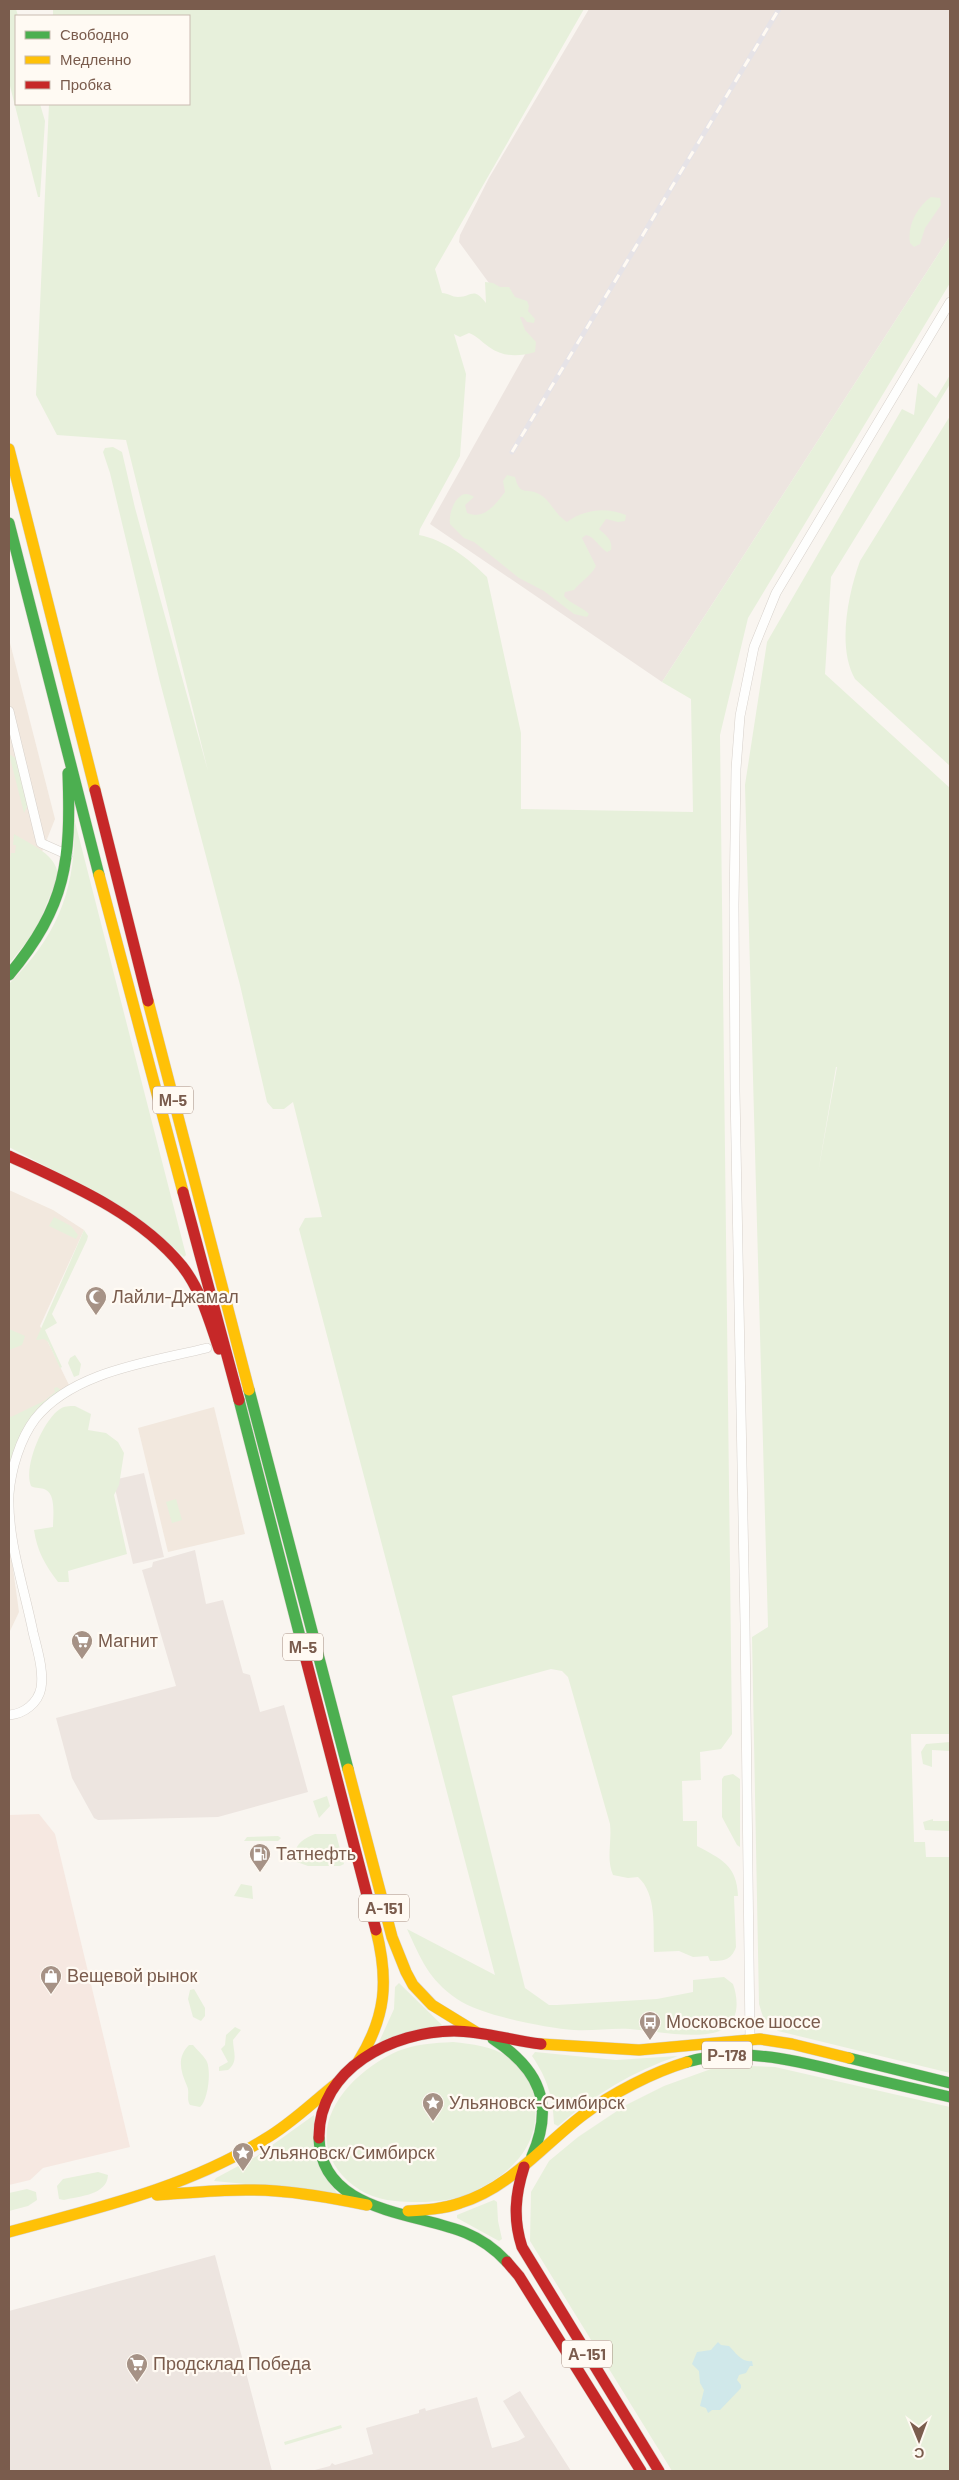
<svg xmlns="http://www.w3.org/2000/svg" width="959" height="2480" viewBox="0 0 959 2480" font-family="Barlow,sans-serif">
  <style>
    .residential { fill: #f2e8de }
    .commercial { fill: #f6e8e1 }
    .industrial { fill: #ede5e0 }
    .green { fill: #e7f0db; fill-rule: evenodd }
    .water { fill: #d0e8ea }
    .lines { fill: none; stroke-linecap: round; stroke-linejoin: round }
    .street-casing { stroke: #d7d1cb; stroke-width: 10 }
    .fast-casing { stroke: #d9d2cb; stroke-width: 12 }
    .slow-casing { stroke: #d9d2cb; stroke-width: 12 }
    .jam-casing { stroke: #d9d2cb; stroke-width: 12 }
    .street { stroke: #fefefd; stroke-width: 9 }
    .fast { stroke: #4caf50; stroke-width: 11 }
    .slow { stroke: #ffc107; stroke-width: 11 }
    .jam { stroke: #c62828; stroke-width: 11 }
    .rail-casing { stroke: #e6e3e7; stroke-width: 5 }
    .rail { stroke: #fffaf3; stroke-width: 3; stroke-dasharray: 9; stroke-linecap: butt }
    .labels { text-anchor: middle; stroke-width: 4.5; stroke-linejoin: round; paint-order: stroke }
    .shield { fill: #fffaf3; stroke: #a28b7f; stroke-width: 1 }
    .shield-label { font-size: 16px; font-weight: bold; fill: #7a5c4d }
    .poi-label { font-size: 18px; fill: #7a5c4d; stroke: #fffaf3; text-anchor: start }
  </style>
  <rect width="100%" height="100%" fill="#f9f5f0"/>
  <path class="residential" d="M9 639 55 819 9 935Z
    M9 1190 53 1210 84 1230 40 1326 69 1385 28 1418 9 1460Z
    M214 1407 245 1534 168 1552 138 1428Z
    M9 1540 19 1612 9 1633Z"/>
  <path class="commercial" d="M39 1814 55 1834 130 2147 43 2168 30 2180 9 2185V1815Z"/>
  <path class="industrial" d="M589 9H950V236L662 682 430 524 532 342 459 242 460 235 489 178Z
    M144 1473 164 1557 133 1564 113 1480Z
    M195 1550 206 1604 223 1600 243 1673 250 1675 260 1712 284 1705 308 1792 218 1817 98 1820 94 1818 72 1778 56 1718 176 1686 142 1570 152 1567 153 1562Z
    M215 2255 272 2471H9V2311Z
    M520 2391 571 2471H311L330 2466 332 2463 335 2465 373 2454 366 2428 419 2413V2410L425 2408 426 2411 477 2397 492 2448 518 2441 525 2437 503 2401Z"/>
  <path class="green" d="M9 9H16L18 16 16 104H40L45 121 40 197H38L9 82Z
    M53 9H584L435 269 442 293C448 293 452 297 458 297 472 297 473 286 486 303L485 282 493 283 500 287H509L515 297 527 301 529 306 528 311 535 319 534 323 527 322 523 317H520L525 330 536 342 535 352C518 357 503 357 489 347 482 342 477 336 469 333L460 337 454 334 466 374 460 456 420 529 419 535C445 540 468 558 487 577L521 733V809L693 812 691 699 662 682 950 236V283L748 618 720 735 732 1734 721 1749 700 1752 701 1780 682 1781 683 1821H697V1846C721 1859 737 1865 738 1896H734L736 1947C731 1961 723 1961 710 1961L708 1956 693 1957 679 1951 654 1952C653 1928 657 1894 638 1877L628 1878 613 1875C606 1859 612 1842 610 1824L568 1677 562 1671 551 1669 452 1696 525 1988 549 2005H557L657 1999 693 1992V1980L724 1977 733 1984C738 1998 740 2020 724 2029 702 2041 655 2031 630 2029 611 2028 593 2031 574 2030 546 2028 479 2015 457 1999 428 1979 421 1959 407 1929L495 1975 299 1229 305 1218 322 1217 293 1102 284 1109H273L267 1102 240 985 160 682 110 473 103 452 105 448 113 447 122 452 135 508 208 771 126 440 57 435 36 395 49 104H189V16H53Z
    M931 197 940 198 941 205 925 228 920 244 914 247 910 243C907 226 917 207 931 197Z
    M950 375V384L831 577 825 674 950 788V1734H911L914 1842H925L926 1857H950V2073L778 2031 763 2017 759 2004 752 1637 768 1627 745 785 767 642 902 409 914 415 918 383 936 398ZM836 1067H837L818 1173Z
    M950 416V766L855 679C837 648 848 594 860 561Z
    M507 475 515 477C520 497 526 487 539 494 551 500 555 515 567 522 585 509 606 507 626 515L625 521 618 522 606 519 599 529C605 535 613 539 611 550L607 552C599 547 595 537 586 535L582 538 596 566C591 576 581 581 574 590L565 592 564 596C570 604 581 606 589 614L587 617 574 614 544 591 519 578 474 542 464 538 450 524C448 511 459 485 474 497L465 505 467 513C484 520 495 505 505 492L503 481Z
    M9 754 17 759 28 805 24 813Z
    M74 818 186 1255 184 1257C132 1208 71 1180 9 1147V984C58 935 77 888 74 818Z
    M14 834C31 845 57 854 58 876L36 930 9 964V866L11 853H15L16 845H13Z
    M54 1217 71 1226 78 1235 76 1239 49 1226Z
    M84 1230 88 1236 87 1240 52 1314 57 1323 45 1330 62 1367 60 1368 48 1342 44 1339 36 1340Z
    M9 1329 25 1336 22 1345 9 1350Z
    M75 1355 81 1364 79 1375 74 1377 68 1363 70 1358Z
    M57 1387 62 1391 48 1403 9 1473V1416L11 1417 44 1401 55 1392 54 1388Z
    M75 1406 91 1414 88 1430 106 1433 118 1442 124 1453 119 1485 114 1495 127 1554 68 1571 69 1582H58C45 1565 37 1551 34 1530L53 1527C53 1517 56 1495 46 1490 41 1487 36 1489 31 1486 23 1467 43 1420 60 1409 64 1406 69 1406 75 1406Z
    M176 1499 182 1520 172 1523 166 1502Z
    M950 1742V1751L932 1750V1767L923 1764 921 1752 926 1744Z
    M733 1774 740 1779V1847L737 1845 722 1817V1779L724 1776Z
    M327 1796 330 1806 319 1818 313 1801Z
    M933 1819V1821H950V1831L925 1830 923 1822Z
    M315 1834H336L344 1864 340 1866H308L297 1862C290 1848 303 1838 315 1834Z
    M278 1836 281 1838 278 1841H244L247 1837Z
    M241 1884 252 1886 253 1899 234 1896Z
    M399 1983 442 2025 379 2042 394 2009 395 1987Z
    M194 1989 205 2008V2016L201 2021 193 2017 188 1999 190 1990Z
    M235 2027 241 2030 233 2040C233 2051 239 2061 228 2070L219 2071V2067L228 2062 221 2049 225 2045 226 2035Z
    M453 2042C472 2044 492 2046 508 2057 521 2066 531 2081 534 2096 543 2143 513 2173 473 2192 450 2203 419 2203 395 2201 373 2199 357 2191 342 2175 300 2126 352 2071 398 2051 416 2044 434 2043 453 2042Z
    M189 2045H193C197 2050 203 2055 206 2060 212 2069 208 2101 200 2107L190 2105C186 2099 190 2092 187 2086 181 2072 176 2058 189 2045Z
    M535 2052 616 2060 678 2056C633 2071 594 2095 558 2126L554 2124C553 2097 547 2078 532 2056Z
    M722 2065 775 2067 950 2107V2471H672L530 2241 531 2192 549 2161 578 2137 626 2105 664 2086Z
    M314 2115 326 2177 337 2193 214 2181 216 2178 257 2156Z
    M98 2172 108 2175C107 2195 80 2196 64 2200L59 2199 57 2186 63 2179Z
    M27 2189 36 2192 37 2200 28 2206 9 2211V2193Z
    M494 2200 497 2202 498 2221 502 2239 499 2241 457 2218V2215Z
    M341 2425 342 2428 285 2445 284 2442Z"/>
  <path class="water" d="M718 2342 721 2345 729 2346C736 2353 742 2363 752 2361L753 2366H750L746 2373 739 2375 737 2380 741 2385V2388L720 2410H712L708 2413 706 2408 700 2406 704 2390 700 2383 699 2371 692 2364 697 2352 711 2350Z"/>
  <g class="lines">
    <g class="street-casing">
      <path id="street" d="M9 711 41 843 68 855
        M9 1715C24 1714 38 1703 41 1688 44 1670 37 1649 33 1632 24 1587 7 1539 9 1494 11 1469 20 1439 35 1419 73 1371 151 1362 207 1348
        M750 2038 745 1624 735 1091 734 905 736 769 740 716 754 647 776 593 950 302"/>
    </g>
    <g class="fast-casing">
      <path id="fast" d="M9 523 99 875
        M9 975C67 905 71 861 68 773
        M249 1390 348 1769
        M239 1400 304 1652
        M493 2039C539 2069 555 2104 532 2156
        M849 2058 950 2083
        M687 2062C740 2047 790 2059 842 2072 878 2080 914 2089 950 2097
        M319 2138C321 2213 416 2212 466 2233 483 2240 495 2249 507 2262"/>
    </g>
    <g class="slow-casing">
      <path id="slow" d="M9 449 95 790
        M99 875 183 1192
        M148 1001 249 1390
        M348 1769 392 1937 406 1972 413 1985 432 2005 476 2032
        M541 2044 639 2050 760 2039 792 2044 849 2058
        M358 2062C386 2017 389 1981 376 1930
        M157 2195C197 2192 236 2188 276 2191 307 2193 337 2199 367 2205
        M408 2211C426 2210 443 2209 460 2203 510 2188 543 2145 583 2115 611 2094 653 2072 687 2062
        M9 2232C97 2208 187 2188 265 2139 291 2124 314 2101 337 2083"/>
    </g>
    <g class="jam-casing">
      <path id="jam" d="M95 790 148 1001
        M9 1156C69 1184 139 1213 182 1266 201 1290 209 1320 219 1349
        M183 1192 239 1400
        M304 1652 376 1930
        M319 2138C318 2068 394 2031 454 2031 484 2031 512 2041 541 2044
        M524 2167C515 2195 513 2219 522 2247L659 2471
        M507 2262 519 2276 641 2471"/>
    </g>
    <use href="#street" class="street"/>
    <use href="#fast" class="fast"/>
    <use href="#slow" class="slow"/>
    <use href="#jam" class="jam"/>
    <g class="rail-casing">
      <path id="rail" d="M512 452 779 9"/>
    </g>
    <use href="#rail" class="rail"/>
  </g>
  <defs>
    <g id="mosque-pin" transform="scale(1.125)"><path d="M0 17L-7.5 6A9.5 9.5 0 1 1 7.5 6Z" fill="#a69286" stroke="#fffaf3"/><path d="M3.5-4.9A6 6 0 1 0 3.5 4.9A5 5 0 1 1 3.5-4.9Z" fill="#fff"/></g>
    <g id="supermarket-pin" transform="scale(1.125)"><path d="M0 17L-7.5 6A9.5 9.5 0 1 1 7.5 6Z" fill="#a69286" stroke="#fffaf3"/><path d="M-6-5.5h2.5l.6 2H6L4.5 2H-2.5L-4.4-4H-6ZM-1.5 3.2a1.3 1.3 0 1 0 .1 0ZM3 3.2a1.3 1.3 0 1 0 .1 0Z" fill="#fff"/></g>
    <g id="fuel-pin" transform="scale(1.125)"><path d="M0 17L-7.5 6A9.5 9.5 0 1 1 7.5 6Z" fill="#a69286" stroke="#fffaf3"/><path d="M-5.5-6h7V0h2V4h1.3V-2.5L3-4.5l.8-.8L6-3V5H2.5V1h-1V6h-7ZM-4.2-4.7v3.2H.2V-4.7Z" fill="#fff"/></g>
    <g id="shop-pin" transform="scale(1.125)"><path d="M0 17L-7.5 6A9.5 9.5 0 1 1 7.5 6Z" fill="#a69286" stroke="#fffaf3"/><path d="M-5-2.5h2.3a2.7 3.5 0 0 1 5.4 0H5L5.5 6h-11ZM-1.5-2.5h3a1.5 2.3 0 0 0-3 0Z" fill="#fff"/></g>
    <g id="bus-pin" transform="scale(1.125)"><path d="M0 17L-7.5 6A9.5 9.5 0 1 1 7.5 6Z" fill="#a69286" stroke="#fffaf3"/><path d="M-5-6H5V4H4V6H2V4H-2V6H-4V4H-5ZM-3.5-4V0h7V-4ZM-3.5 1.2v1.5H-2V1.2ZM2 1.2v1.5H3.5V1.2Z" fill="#fff"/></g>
    <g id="sight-pin" transform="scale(1.125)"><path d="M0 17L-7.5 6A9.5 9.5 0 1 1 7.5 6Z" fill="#a69286" stroke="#fffaf3"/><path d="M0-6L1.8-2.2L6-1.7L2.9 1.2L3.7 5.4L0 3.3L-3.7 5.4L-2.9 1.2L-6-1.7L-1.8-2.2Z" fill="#fff"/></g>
  </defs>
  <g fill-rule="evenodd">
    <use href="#mosque-pin" x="96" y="1297"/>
    <use href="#supermarket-pin" x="82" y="1641"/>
    <use href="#fuel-pin" x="260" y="1854"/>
    <use href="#shop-pin" x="51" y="1976"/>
    <use href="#bus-pin" x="650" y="2022"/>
    <use href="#sight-pin" x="433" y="2103"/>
    <use href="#sight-pin" x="243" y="2153"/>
    <use href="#supermarket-pin" x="137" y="2364"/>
  </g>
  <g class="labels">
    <g class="shield">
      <rect x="153" y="1086.5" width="40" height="27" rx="4"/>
      <rect x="283" y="1633.5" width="40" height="27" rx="4"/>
      <rect x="359" y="1894.5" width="50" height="27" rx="4"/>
      <rect x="702" y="2041.5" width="50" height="27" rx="4"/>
      <rect x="562" y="2340.5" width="50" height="27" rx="4"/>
    </g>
    <g class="shield-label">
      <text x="173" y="1106">М-5</text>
      <text x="303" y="1653">М-5</text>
      <text x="384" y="1914">А-151</text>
      <text x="727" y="2061">Р-178</text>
      <text x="587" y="2360">А-151</text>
    </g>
    <g class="poi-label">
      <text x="112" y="1303">Лайли-Джамал</text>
      <text x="98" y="1647">Магнит</text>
      <text x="276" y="1860">Татнефть</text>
      <text x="67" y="1982">Вещевой рынок</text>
      <text x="666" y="2028">Московское шоссе</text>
      <text x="449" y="2109">Ульяновск-Симбирск</text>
      <text x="259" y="2159">Ульяновск/Симбирск</text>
      <text x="153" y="2370">Продсклад Победа</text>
    </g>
  </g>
  <rect width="959" height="2480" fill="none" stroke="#7a5c4d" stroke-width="20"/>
  <rect x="15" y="15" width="175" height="90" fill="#fffaf3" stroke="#cabbb1"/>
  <rect x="25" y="31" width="25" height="8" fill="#4caf50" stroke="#cabbb1"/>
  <text x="60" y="40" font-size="15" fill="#7a5c4d">Свободно</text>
  <rect x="25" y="56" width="25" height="8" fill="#ffc107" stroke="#cabbb1"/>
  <text x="60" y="65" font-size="15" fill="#7a5c4d">Медленно</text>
  <rect x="25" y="81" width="25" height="8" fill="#c62828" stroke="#cabbb1"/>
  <text x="60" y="90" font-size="15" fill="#7a5c4d">Пробка</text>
  <g transform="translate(919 2440) rotate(179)" stroke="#fffaf3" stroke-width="4" paint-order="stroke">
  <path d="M0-4L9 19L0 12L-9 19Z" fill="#7a5c4d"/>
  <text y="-8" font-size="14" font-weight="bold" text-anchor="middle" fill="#7a5c4d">С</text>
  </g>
</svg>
